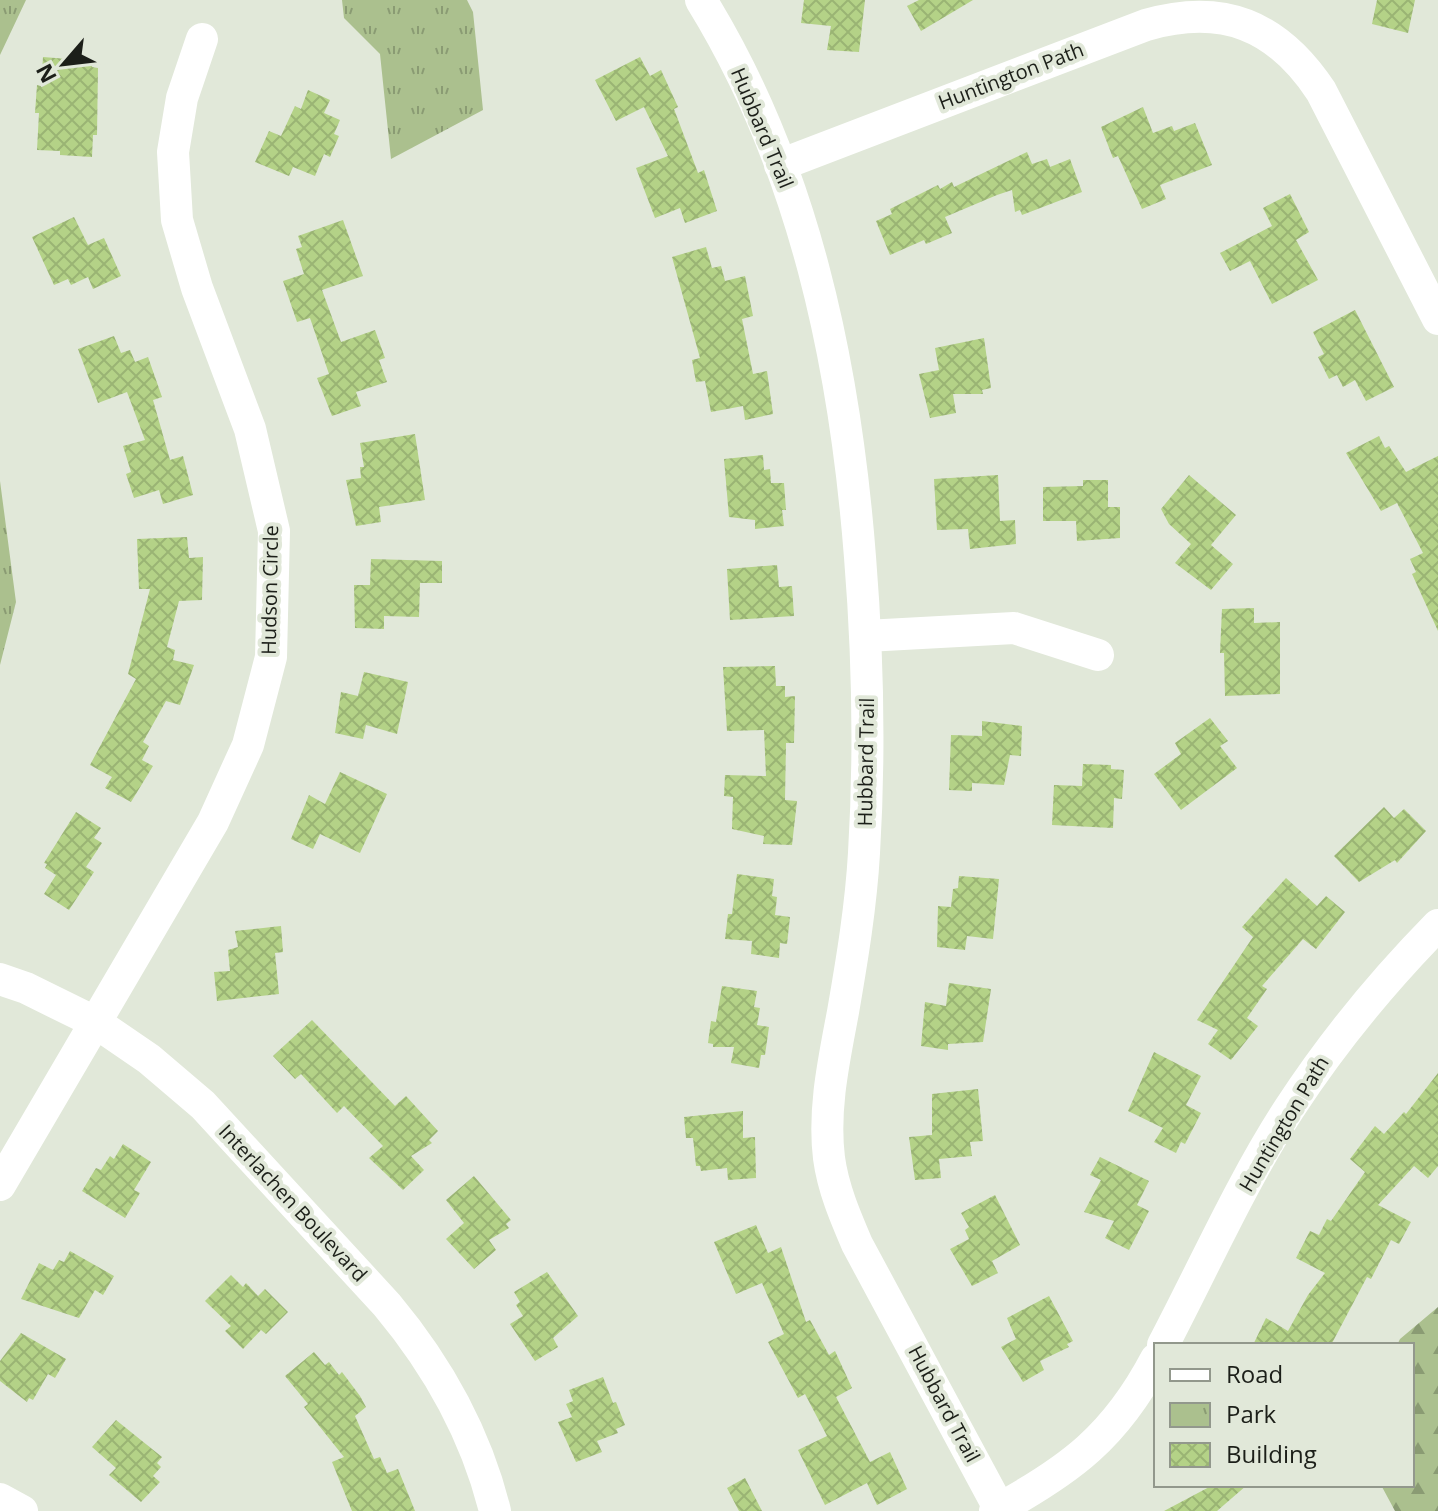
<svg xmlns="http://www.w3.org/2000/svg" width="1438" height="1511" viewBox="0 0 1438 1511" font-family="'Open Sans',sans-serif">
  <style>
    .forest { fill: url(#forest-firs) }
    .park { fill: url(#park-tufts) }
    .building { fill: url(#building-cross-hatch) }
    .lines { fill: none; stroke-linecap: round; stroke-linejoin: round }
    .minor { stroke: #fff; stroke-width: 32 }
    .labels { text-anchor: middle; stroke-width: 8; stroke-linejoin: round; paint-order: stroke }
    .street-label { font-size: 20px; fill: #1c1f19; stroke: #e1e8d9 }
  </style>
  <defs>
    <pattern id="forest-firs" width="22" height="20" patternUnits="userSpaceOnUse" patternTransform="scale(2)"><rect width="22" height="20" fill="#abc08e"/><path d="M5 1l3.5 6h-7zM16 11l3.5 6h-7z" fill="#8a9b73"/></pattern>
    <pattern id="park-tufts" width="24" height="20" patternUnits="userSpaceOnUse" patternTransform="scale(2)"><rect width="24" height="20" fill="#abc08e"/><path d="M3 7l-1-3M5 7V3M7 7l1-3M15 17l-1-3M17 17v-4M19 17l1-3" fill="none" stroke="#8a9b73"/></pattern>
    <pattern id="building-cross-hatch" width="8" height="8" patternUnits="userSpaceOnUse" patternTransform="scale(2)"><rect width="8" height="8" fill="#b4d287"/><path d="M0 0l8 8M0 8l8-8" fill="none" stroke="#9ab474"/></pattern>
  </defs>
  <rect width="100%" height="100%" fill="#e1e8d9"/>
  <path class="forest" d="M1438 1307V1511H1395L1381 1485H1412V1345H1397L1400 1339Z"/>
  <path class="park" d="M0 0H26L0 55Z
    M342 0H467L473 12 483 110 391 159 380 54 344 18Z
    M0 481 16 602 0 665Z"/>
  <path class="building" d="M804 0H865L859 52 827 50 831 26 801 23Z
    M919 0H973L921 31 907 6Z
    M1377 0H1415L1408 33 1372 24Z
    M43 57 93 61 92 67 98 68 97 135H93L92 157 60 155V151L37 150 39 113H35L37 85 41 86Z
    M640 57 650 76 661 70 678 107 674 109 698 173 704 170 717 211 685 223 680 208 655 218 636 168 668 156 644 107 616 121 595 80Z
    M308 90 330 100 324 113 340 120 334 134 339 136 330 157 324 154 315 176 293 167 289 176 255 162 269 131 281 136 295 106 301 109Z
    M1143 107 1153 133 1172 126 1174 131 1195 123 1212 165 1160 185 1166 199 1142 209 1118 156 1113 158 1101 127Z
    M1027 152 1032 164 1047 159 1050 167 1070 159 1082 192 1022 215 1020 210 1015 212 1012 190 997 195 945 217 952 233 926 244 924 240 890 255 876 221 892 214 890 209 938 185 940 189 952 182 954 187Z
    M1290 194 1309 232 1296 240 1318 280 1272 304 1250 261 1230 271 1220 253 1272 226 1263 208Z
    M74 217 88 245 104 238 121 276 93 289 88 277 71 285 68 279 54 285 32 237Z
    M343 220 363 276 322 290 341 342 375 330 385 358 379 360 387 382 356 392 361 406 332 416 317 378 329 374 310 318 297 322 283 281 304 274 296 249 302 247 298 236Z
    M706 247 712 268 721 266 725 281 745 276 753 316 742 319 753 374 767 371 773 414 745 420 743 406 711 412 705 381 696 382 692 360 700 358 672 257Z
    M1355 310 1394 387 1366 401 1355 380 1343 387 1337 375 1329 379 1318 357 1324 354 1313 332Z
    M114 336 121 353 130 350 135 362 148 357 162 397 153 400 170 460 183 456 193 495 163 504 159 490 134 498 126 474 131 472 123 446 145 440 127 392 98 403 78 349Z
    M984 338 991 388 982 390 983 394H953L956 413 930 418 919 374 939 370 935 348Z
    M415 434 425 500 379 507 381 522 356 526 346 480 361 478 360 467H364L360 443Z
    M1379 436 1385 448 1389 446 1406 472 1438 456V631L1412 574 1416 572 1410 559 1423 553 1397 503 1381 511 1346 453Z
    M763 455 764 470 770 469 771 483H784L786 510H782L784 526 755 529V520L729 517 724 459Z
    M998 475 1000 521 1015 520 1016 544 970 549 968 529 937 530 934 479Z
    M1189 475 1236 515 1211 545 1233 564 1211 590 1175 563 1191 544 1169 524 1161 509Z
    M1083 480H1108V507H1120V538L1077 541 1076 521H1043V487L1083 486Z
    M187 537 189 558 203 557 202 600 179 601 167 647 175 650 173 660 194 665 180 705 166 701 143 742 149 746 142 760 153 766 131 802 105 788 112 777 90 765 136 679 128 674 150 589H139L137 539Z
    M371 559 442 561V583H420L419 617 384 616V629L355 628 354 585H370Z
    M777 565 779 587 792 586 794 616 730 620 727 569Z
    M1254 608V623L1280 622V694L1225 696 1224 653H1220L1222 609Z
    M775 666 776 686H785V697L795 696 794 743H786L785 800 797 801 792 845 763 844 764 836 732 829 733 797 724 796 725 775 766 776 764 730 727 731 723 667Z
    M364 672 408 682 397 734 366 725 363 739 335 733 341 692 358 696Z
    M1210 718 1228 741 1220 746 1237 768 1181 810 1154 774 1181 754 1175 743Z
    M982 721 1022 726 1021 756 1010 755 1004 785 972 783V791L949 790 951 735 982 736Z
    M1083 764 1111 765V769L1124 770 1122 799 1114 798 1113 828 1052 825 1054 785 1082 786Z
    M340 772 387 794 360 853 320 834 313 849 291 839 309 795 325 804Z
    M1384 807 1394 818 1404 809 1426 831 1397 863 1395 860 1359 882 1334 856Z
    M76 812 101 828 94 838 102 843 86 867 94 872 69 910 44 894 56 875 45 868 47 864 44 863Z
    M737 874 774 879 772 896 777 897 775 915 790 917 787 944 780 943 779 958 751 954 752 941 725 939 728 914H732Z
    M959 876 999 879 993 939 967 936 965 950 937 947 938 906 951 907 953 889 958 888Z
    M1286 878 1317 906 1326 896 1345 912 1316 949 1303 939 1262 986 1267 989 1247 1018 1258 1026 1231 1060 1208 1044 1218 1030 1197 1020 1253 937 1242 927Z
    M281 926 283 952 275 953 279 994 217 1001 214 972 230 971 228 950 238 947 235 931Z
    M949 983 991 989 983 1042 948 1044V1050L921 1046 925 1002 946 1006Z
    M722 986 757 991 754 1007 760 1008 757 1025 769 1027 765 1055H761L759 1068 731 1063 734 1047H713V1044L708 1043 711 1021 716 1022Z
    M312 1020 395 1106 406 1096 438 1131 429 1140 432 1143 411 1156 424 1170 403 1190 369 1158 383 1146 344 1106 337 1113 301 1074 295 1079 273 1056Z
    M1154 1052 1201 1076 1186 1105 1201 1113 1185 1144 1181 1142 1176 1153 1154 1142 1163 1128 1128 1111Z
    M1438 1073V1166L1428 1178 1414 1166 1378 1205 1411 1222 1399 1244 1391 1240 1371 1279 1367 1277 1331 1345H1253L1266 1318 1288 1331 1308 1295 1325 1273 1296 1258 1310 1231 1319 1235 1327 1219 1331 1221 1365 1172 1350 1159 1375 1126 1384 1134 1404 1112 1406 1114Z
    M978 1089 983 1141 970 1142 972 1156 939 1159 941 1178 915 1180 909 1137 932 1135V1094Z
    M743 1111V1138L755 1137 756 1178 728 1180 727 1168 701 1171 700 1166H696L693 1138H686L684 1117Z
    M123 1144 151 1162 134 1190 140 1193 125 1218 82 1191 96 1168 101 1170 110 1156 114 1159Z
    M1100 1157 1149 1181 1137 1205 1149 1211 1129 1250 1105 1238 1114 1221 1084 1212 1101 1180 1090 1175Z
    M474 1176 511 1220 506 1224 509 1228 489 1240 496 1250 474 1269 446 1239 464 1223 446 1200Z
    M995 1195 1020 1245 992 1261 998 1273 972 1286 950 1249 969 1239 965 1230 969 1227 961 1213Z
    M756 1225 768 1253 781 1247 806 1322 810 1320 829 1355 835 1351 852 1388 836 1397 870 1462 890 1452 907 1489 877 1505 867 1483 825 1505 798 1450 827 1436 805 1394 798 1398 768 1342 784 1334 762 1283 736 1294 714 1242Z
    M70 1251 114 1276 103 1295 95 1290 79 1318 21 1299 39 1263 53 1270 59 1260 64 1262Z
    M547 1272 578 1316 553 1338 558 1347 535 1361 510 1324 523 1316 516 1305 520 1302 514 1292Z
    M231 1275 243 1287 246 1283 258 1296 265 1289 288 1312 266 1334 261 1330 243 1349 225 1331 231 1326 205 1301Z
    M1049 1296 1073 1341 1067 1344 1069 1347 1040 1361 1044 1370 1023 1382 1001 1347 1016 1339 1007 1318Z
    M21 1333 66 1359 55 1378 48 1374 33 1400 29 1398 27 1402 0 1381V1361Z
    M314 1352 325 1365 329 1362 339 1375 342 1372 360 1396 366 1407 355 1416 374 1459 380 1457 387 1473 398 1469 415 1511H352L332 1462 344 1457 304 1407 308 1404 285 1376Z
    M603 1377 613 1403 616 1402 625 1425 616 1429 618 1433 597 1441 602 1452 576 1462 558 1422 572 1417 566 1404 573 1401 569 1390Z
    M116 1420 162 1457 157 1463 161 1467 153 1476 160 1482 141 1502 109 1475 116 1468 92 1447Z
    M745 1478 762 1511H739L727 1488Z
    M1213 1485H1247L1217 1511H1164Z"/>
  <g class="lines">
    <path class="minor" d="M701 0C804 167 845 364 860 557 868 656 870 754 864 853 861 906 852 960 843 1012 834 1060 823 1109 829 1158 833 1188 845 1216 857 1244L999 1508
      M780 165 1146 25C1223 3 1277 25 1321 91L1438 319
      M866 636 1014 628 1098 655
      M0 979 26 988 95 1022 149 1059 203 1105 387 1305C438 1366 476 1434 495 1511
      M0 1185 213 822 248 745 271 657 274 531 250 429 197 288 177 220 173 152 182 98 202 39
      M1163 1345C1204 1267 1241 1183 1289 1109 1332 1043 1382 982 1438 925
      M0 1499 22 1511
      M995 1511C1070 1470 1115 1437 1156 1359"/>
  </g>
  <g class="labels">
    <g class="street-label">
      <text transform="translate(1011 76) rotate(-21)" y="7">Huntington Path</text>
      <text transform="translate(762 128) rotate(67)" y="7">Hubbard Trail</text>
      <text transform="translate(270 590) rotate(-89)" y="7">Hudson Circle</text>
      <text transform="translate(866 762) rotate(-89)" y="7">Hubbard Trail</text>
      <text transform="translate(1284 1124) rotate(-59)" y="7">Huntington Path</text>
      <text transform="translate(293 1203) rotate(47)" y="7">Interlachen Boulevard</text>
      <text transform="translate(944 1404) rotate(62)" y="7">Hubbard Trail</text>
    </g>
  </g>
  <rect x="1154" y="1343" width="260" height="144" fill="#e1e8d9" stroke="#92988c" stroke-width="2"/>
  <rect x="1170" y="1369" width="40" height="12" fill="#ffffff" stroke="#92988c" stroke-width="2"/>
  <text x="1226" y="1383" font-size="24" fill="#1c1f19">Road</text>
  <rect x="1170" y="1403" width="40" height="24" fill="url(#park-tufts)" stroke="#92988c" stroke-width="2"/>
  <text x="1226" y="1423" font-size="24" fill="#1c1f19">Park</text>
  <rect x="1170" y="1443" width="40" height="24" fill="url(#building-cross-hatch)" stroke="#92988c" stroke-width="2"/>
  <text x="1226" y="1463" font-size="24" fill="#1c1f19">Building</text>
  <g transform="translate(64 64) rotate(242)" stroke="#e1e8d9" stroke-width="6" paint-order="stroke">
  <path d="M0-6L14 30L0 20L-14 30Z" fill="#1c1f19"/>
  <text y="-12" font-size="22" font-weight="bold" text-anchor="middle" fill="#1c1f19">N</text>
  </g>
</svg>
